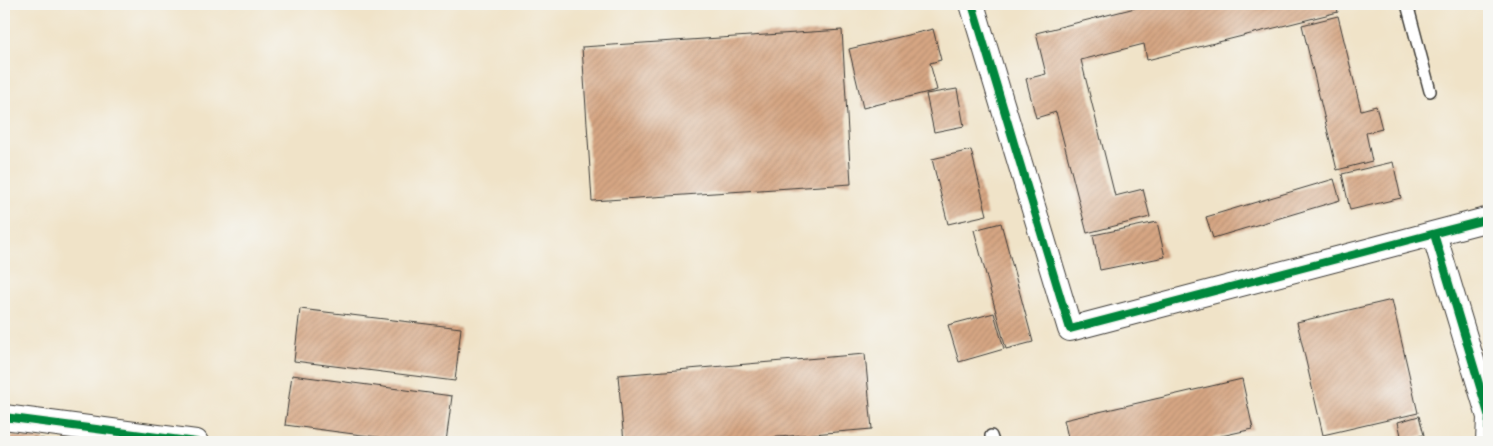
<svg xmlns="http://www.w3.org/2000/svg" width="1493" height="446" viewBox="0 0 1493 446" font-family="'Architects Daughter',sans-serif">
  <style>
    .building { fill: url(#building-hatch) }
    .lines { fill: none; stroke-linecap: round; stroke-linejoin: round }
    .lane-casing { stroke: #3c3a36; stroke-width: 14 }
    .street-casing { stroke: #3c3a36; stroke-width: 26 }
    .lane { stroke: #fff; stroke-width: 11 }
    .street { stroke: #fff; stroke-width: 24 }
    .cycleway-casing { stroke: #f6f6f2; stroke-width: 11 }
    .cycleway { stroke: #00873e; stroke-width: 8 }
  </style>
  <defs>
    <pattern id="building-hatch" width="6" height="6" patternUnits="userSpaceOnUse" patternTransform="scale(1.25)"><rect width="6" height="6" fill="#d6a683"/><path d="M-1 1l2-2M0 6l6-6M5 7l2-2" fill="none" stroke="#b78e71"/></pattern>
  </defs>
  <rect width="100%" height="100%" fill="#f6f6f2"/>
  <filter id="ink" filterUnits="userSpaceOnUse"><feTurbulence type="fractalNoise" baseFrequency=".02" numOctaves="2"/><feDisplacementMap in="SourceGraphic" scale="10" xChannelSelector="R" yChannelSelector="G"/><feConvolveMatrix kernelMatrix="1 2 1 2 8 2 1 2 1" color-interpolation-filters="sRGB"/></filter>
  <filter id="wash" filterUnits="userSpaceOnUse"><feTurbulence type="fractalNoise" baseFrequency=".0096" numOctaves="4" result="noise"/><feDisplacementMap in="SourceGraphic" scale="20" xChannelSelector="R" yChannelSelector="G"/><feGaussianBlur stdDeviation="1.12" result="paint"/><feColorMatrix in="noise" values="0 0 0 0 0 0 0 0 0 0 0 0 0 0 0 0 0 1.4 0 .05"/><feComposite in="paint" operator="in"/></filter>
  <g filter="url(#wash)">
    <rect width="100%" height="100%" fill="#f0e3c8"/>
    <g id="blocks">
      <path class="building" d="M1134 4H1336L1338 12 1147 60 1144 44 1081 60 1115 196 1143 189 1150 217 1087 233 1056 112 1036 118 1026 79 1046 74 1036 33 1135 8Z
        M1338 16 1361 110 1376 106 1382 129 1366 133 1372 161 1337 170 1302 25Z
        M933 29 941 60 930 63 937 90 863 108 849 49Z
        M842 30 851 184 592 201 582 47Z
        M957 89 964 126 934 132 926 94Z
        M971 150 987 215 948 224 932 159Z
        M1393 162 1401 198 1350 210 1342 174Z
        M1334 179 1340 200 1213 238 1206 217Z
        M1157 222 1165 257 1100 270 1093 235Z
        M1001 223 1033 342 1006 349 974 230Z
        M1392 300 1418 413 1323 435 1297 322Z
        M300 309 461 328 455 381 294 361Z
        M994 313 1004 349 959 362 948 325Z
        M865 354 872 429 720 442H624L618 375Z
        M292 375 452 396 446 442H415L285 425Z
        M1242 379 1253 429 1194 442H1069L1064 420Z
        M1419 416 1424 435 1402 440 1398 422Z
        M12 436 44 439 43 442H11Z"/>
    </g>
  </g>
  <g filter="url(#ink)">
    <use href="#blocks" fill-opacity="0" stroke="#3c3a36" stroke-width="1"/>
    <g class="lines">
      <g class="lane-casing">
        <path id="lane" d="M1407 4 1430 91
          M991 436 993 442"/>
      </g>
      <g class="street-casing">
        <path id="street" d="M972 4 1070 329 1489 219
          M1434 234 1489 417 1488 442
          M4 417 196 442"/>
      </g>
      <use href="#lane" class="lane"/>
      <use href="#street" class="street"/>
      <g class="cycleway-casing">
        <path id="cycleway" d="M972 4 1070 329 1489 219
          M1434 234 1489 417 1488 442
          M4 417 196 442"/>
      </g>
      <use href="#cycleway" class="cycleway"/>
    </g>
  </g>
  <rect width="1493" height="446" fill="none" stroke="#f6f6f2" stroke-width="20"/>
</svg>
